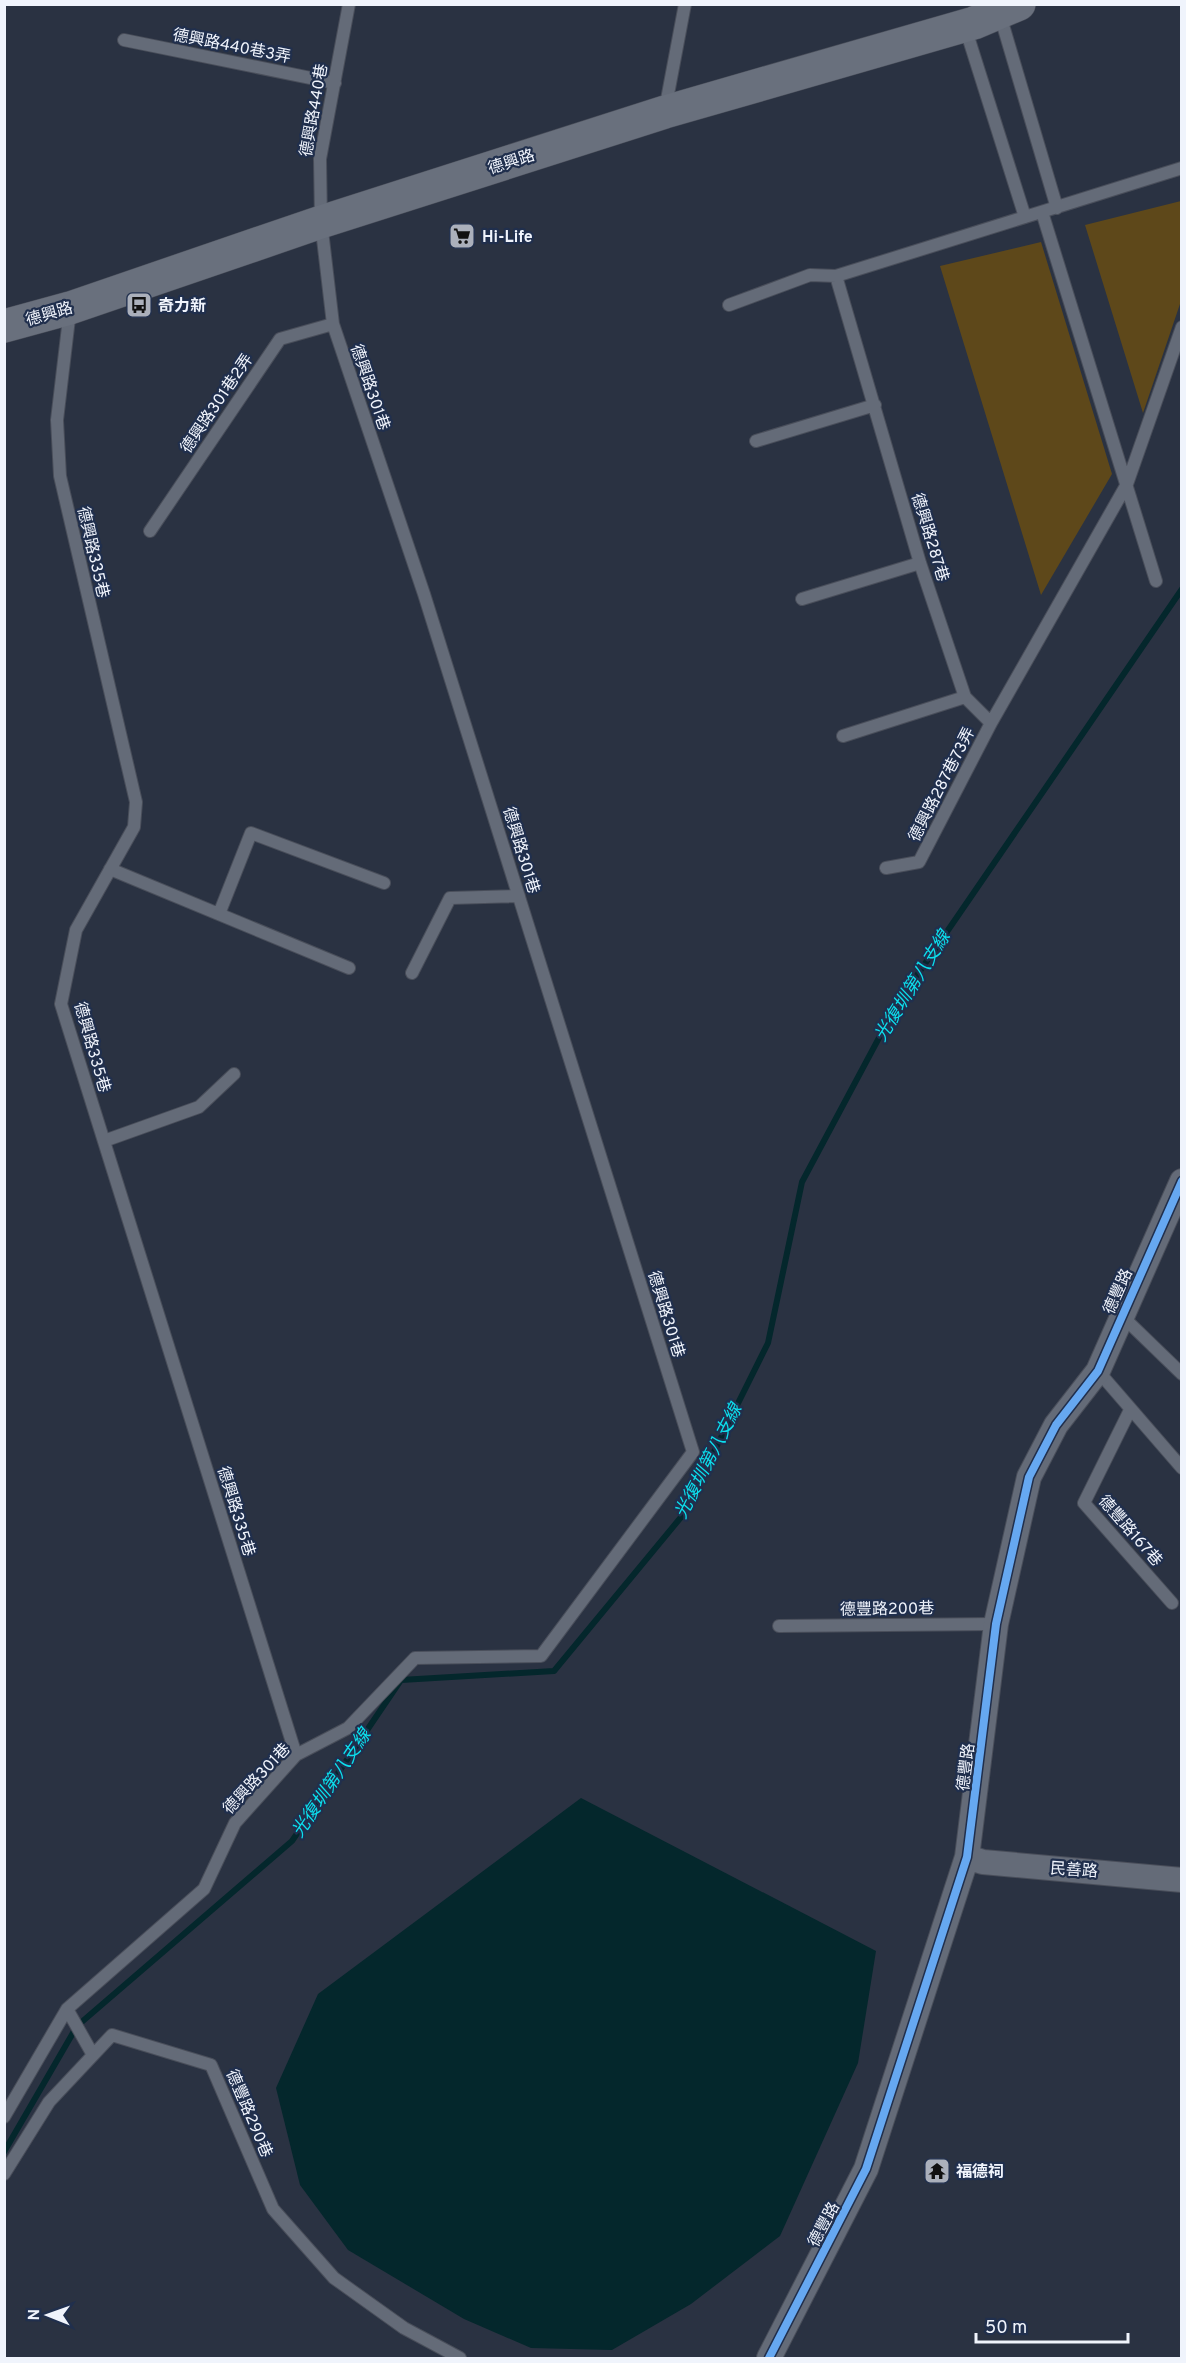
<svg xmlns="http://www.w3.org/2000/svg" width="1186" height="2363" viewBox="0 0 1186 2363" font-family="Overpass,'Noto Sans TC',sans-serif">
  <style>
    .green { fill: #5e481a }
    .water { fill: #04272c }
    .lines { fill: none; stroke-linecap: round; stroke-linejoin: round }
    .stream { stroke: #04272c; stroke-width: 6 }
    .lane-casing { stroke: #494e5a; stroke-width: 14 }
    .street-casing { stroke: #494e5a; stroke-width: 26 }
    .secondary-casing { stroke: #494e5a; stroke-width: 34 }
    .lane { stroke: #646b78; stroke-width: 12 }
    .street { stroke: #646b78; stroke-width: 24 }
    .secondary { stroke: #69707d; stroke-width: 33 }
    .cycleway-casing { stroke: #202f4d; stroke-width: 11 }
    .cycleway { stroke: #66a8f1; stroke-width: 8 }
    .labels { text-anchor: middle; stroke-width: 4.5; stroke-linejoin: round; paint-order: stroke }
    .street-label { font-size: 16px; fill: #f0f4fc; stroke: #202f4d }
    .poi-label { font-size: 16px; font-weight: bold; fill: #f0f4fc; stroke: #202f4d; text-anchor: start }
    .water-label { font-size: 18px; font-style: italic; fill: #0cdfed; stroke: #202f4d }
  </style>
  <rect width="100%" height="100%" fill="#2a3242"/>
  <path class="green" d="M1181 201V301L1143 413 1085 225Z
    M1041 242 1112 474 1041 595 940 266Z"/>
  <path class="water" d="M581 1798 876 1951 858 2063 780 2236 691 2304 612 2350 531 2348 464 2319 348 2250 300 2185 276 2088 318 1994Z"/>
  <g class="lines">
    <path class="stream" d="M4 2152 77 2026 292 1841 401 1680 554 1671 682 1516 768 1343 802 1182 896 1006 1182 589"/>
    <g class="lane-casing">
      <path id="lane" d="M1000 15 1057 208
        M965 27 1025 217
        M124 40 335 83
        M665 110 685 4
        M1042 212 1156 581
        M836 276 920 563 965 697 991 723
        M729 305 810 275 836 276 1182 168
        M70 310 57 420 60 476 136 802 134 827 76 930 61 1004 296 1755
        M756 441 875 405
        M150 531 280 339 333 324
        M802 599 920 563
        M843 736 965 697
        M886 868 919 862 991 723 1127 484 1182 327
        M110 869 349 968
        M219 914 251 833 384 883
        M412 973 450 898 519 896
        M104 1141 199 1107 234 1074
        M1121 1315 1182 1374
        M1098 1371 1182 1468
        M1130 1410 1084 1503 1172 1603
        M779 1626 996 1624
        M67 2009 93 2055
        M4 2117 67 2009 204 1889 235 1823 296 1755 348 1728 415 1658 541 1656 693 1452 424 594 333 324 321 222 320 159 349 4
        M4 2174 49 2102 112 2035 211 2065 273 2209 334 2278 404 2328 460 2358"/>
    </g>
    <g class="street-casing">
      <path id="street" d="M967 1857 983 1862 1182 1880
        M769 2358 866 2169 967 1857 996 1624 1029 1477 1056 1425 1098 1371 1182 1181"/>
    </g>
    <g class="secondary-casing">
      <path id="secondary" d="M4 326 70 308 321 222 665 112 974 23 1019 4"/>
    </g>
    <use href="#lane" class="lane"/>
    <use href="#street" class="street"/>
    <use href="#secondary" class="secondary"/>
    <g class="cycleway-casing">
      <path id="cycleway" d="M769 2358 866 2169 967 1857 996 1624 1029 1477 1056 1425 1098 1371 1182 1181"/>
    </g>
    <use href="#cycleway" class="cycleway"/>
  </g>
  <defs>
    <g id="supermarket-square" transform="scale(1.35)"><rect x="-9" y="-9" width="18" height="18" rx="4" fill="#abb0bb" stroke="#202f4d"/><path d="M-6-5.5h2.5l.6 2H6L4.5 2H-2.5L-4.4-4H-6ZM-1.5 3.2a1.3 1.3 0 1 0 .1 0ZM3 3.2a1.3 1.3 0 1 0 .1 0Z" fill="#111"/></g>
    <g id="bus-square" transform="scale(1.35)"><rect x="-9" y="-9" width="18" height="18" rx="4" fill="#abb0bb" stroke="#202f4d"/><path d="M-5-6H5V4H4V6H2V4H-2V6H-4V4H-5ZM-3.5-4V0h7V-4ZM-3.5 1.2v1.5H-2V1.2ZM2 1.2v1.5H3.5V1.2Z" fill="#111"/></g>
    <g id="temple-square" transform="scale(1.35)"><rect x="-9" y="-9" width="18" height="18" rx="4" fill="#abb0bb" stroke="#202f4d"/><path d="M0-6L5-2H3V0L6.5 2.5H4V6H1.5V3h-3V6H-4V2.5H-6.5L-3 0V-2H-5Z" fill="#111"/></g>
  </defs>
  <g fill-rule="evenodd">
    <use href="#supermarket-square" x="462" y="236"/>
    <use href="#bus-square" x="139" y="305"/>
    <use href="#temple-square" x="937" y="2171"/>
  </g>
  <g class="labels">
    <g class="street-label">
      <text transform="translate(232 45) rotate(11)" y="6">德興路440巷3弄</text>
      <text transform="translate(313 110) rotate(-80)" y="6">德興路440巷</text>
      <text transform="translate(511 161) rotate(-18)" y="6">德興路</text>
      <text transform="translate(49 313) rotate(-16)" y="6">德興路</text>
      <text transform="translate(371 387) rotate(71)" y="6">德興路301巷</text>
      <text transform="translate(216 403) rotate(-56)" y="6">德興路301巷2弄</text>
      <text transform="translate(931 537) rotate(73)" y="6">德興路287巷</text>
      <text transform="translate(94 552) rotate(77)" y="6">德興路335巷</text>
      <text transform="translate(941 784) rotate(-63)" y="6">德興路287巷73弄</text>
      <text transform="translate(522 850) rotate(73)" y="6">德興路301巷</text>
      <text transform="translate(93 1047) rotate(74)" y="6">德興路335巷</text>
      <text transform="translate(1117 1291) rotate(-66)" y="6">德豐路</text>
      <text transform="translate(667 1314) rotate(73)" y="6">德興路301巷</text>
      <text transform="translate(237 1511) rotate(73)" y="6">德興路335巷</text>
      <text transform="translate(1131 1530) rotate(49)" y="6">德豐路167巷</text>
      <text transform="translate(887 1608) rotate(-1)" y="6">德豐路200巷</text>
      <text transform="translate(965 1767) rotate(-83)" y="6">德豐路</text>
      <text transform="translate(256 1778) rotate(-47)" y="6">德興路301巷</text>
      <text transform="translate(1074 1869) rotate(4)" y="6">民善路</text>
      <text transform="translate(250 2113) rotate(67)" y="6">德豐路290巷</text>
      <text transform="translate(823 2224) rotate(-62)" y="6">德豐路</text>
    </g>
    <g class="poi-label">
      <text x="482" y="242">Hi-Life</text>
      <text x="158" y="311">奇力新</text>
      <text x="956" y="2177">福德祠</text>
    </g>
    <g class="water-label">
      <text transform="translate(912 986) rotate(-58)" y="6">光復圳第八支線</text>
      <text transform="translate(708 1461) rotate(-63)" y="6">光復圳第八支線</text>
      <text transform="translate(331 1783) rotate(-56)" y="6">光復圳第八支線</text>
    </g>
  </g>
  <rect width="1186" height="2363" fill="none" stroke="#f0f4fc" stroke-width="12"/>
  <g transform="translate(48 2315) rotate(271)" stroke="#202f4d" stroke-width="4.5" paint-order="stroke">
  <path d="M0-4.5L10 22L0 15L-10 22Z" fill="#f0f4fc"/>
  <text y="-9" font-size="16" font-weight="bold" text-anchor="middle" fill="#f0f4fc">N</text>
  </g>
  <path d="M976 2333v9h152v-9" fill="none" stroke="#f0f4fc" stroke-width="3"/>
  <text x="985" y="2333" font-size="18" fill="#f0f4fc" stroke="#202f4d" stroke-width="4.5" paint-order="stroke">50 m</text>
</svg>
